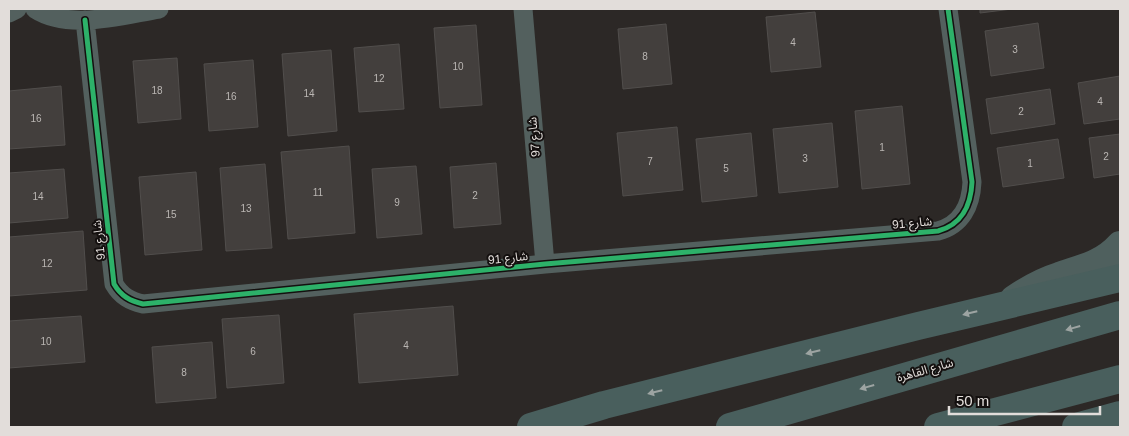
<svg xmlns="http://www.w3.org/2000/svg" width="1129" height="436" viewBox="0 0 1129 436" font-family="Helvetica,'Noto Sans Arabic',sans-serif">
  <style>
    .building { fill: #433f3d; stroke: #514e4c }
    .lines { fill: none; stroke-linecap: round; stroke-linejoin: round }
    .street { stroke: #53605e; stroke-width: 19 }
    .secondary { stroke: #4f605e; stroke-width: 28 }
    .primary { stroke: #495f5d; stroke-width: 28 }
    .cycleway-casing { stroke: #14100f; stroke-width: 8 }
    .cycleway { stroke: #2db169; stroke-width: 5 }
    .oneway { fill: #9da4a2 }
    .labels { text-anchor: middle; stroke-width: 4; stroke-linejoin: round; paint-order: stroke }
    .number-label { font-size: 10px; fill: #bab6b3 }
    .street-label { font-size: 12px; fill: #e2ddda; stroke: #14100f }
  </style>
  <rect width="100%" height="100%" fill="#2c2826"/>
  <path class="building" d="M980 9H1012L980 13Z
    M815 12 821 67 771 72 766 17Z
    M1038 23 1044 68 991 76 985 31Z
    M666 24 672 84 623 89 618 29Z
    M476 25 482 105 440 108 434 28Z
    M399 44 404 109 359 112 354 48Z
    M331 50 337 131 288 136 282 54Z
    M177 58 181 119 138 123 133 61Z
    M253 60 258 127 209 131 204 64Z
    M1120 76V119L1084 124 1078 83Z
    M61 86 65 145 9 149V91Z
    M1050 89 1055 124 991 134 986 99Z
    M902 106 910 184 862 189 855 111Z
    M832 123 838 187 779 193 773 129Z
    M677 127 683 190 623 196 617 133Z
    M751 133 757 196 702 202 696 139Z
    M1120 134V174L1094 178 1089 138Z
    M1058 139 1064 178 1003 187 997 148Z
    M349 146 355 233 288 239 281 152Z
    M496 163 501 224 454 228 450 167Z
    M265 164 272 248 226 251 220 168Z
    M416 166 422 234 377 238 372 169Z
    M64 169 68 218 9 223V173Z
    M196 172 202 250 145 255 139 177Z
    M83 231 87 290 9 296V237Z
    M453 306 458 375 359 383 354 314Z
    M279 315 284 383 227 388 222 319Z
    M81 316 85 362 9 368V321Z
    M212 342 216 398 156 403 152 347Z"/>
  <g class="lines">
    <path class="street" d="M35 9C69 31 122 15 159 9
      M523 9 545 264
      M9 13 17 9
      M85 20 114 284C121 296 130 301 143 304L545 264 938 231C961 225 971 206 972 182L948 9"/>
    <path class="secondary" d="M1014 299C1027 290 1043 281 1059 276 1082 268 1103 264 1120 245"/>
    <path class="primary" d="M531 427 604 405 918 326 1120 278
      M730 427 1120 315
      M938 427 1120 379
      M1076 427 1120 415"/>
    <g class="cycleway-casing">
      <path id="cycleway" d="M85 20 114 284C121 296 130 301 143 304L545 264 938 231C961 225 971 206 972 182L948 9"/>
    </g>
    <use href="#cycleway" class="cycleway"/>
  </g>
  <defs><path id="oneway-solid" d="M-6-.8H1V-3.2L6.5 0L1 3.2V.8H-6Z" transform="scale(1.25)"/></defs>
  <g class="oneway">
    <use href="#oneway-solid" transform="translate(970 313) rotate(166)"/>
    <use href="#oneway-solid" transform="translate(1073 328) rotate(164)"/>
    <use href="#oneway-solid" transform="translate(813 352) rotate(166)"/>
    <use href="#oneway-solid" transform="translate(867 387) rotate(164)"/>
    <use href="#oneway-solid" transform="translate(655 392) rotate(166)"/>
  </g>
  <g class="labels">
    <g class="number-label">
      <text x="793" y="46">4</text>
      <text x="1015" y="53">3</text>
      <text x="645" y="60">8</text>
      <text x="458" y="70">10</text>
      <text x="379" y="82">12</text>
      <text x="157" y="94">18</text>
      <text x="309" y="97">14</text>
      <text x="231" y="100">16</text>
      <text x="1100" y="105">4</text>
      <text x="1021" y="115">2</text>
      <text x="36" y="122">16</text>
      <text x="882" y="151">1</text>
      <text x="1106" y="160">2</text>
      <text x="805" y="162">3</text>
      <text x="650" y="165">7</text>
      <text x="1030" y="167">1</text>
      <text x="726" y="172">5</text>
      <text x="318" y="196">11</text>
      <text x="475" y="199">2</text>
      <text x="38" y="200">14</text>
      <text x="397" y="206">9</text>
      <text x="246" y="212">13</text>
      <text x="171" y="218">15</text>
      <text x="47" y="267">12</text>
      <text x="46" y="345">10</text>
      <text x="406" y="349">4</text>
      <text x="253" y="355">6</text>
      <text x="184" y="376">8</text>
    </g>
    <g class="street-label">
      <text transform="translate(534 137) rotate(-95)" y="4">شارع 97</text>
      <text transform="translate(912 223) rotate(-5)" y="4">شارع 91</text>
      <text transform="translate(99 240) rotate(-96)" y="4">شارع 91</text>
      <text transform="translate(508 258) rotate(-6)" y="4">شارع 91</text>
      <text transform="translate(925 370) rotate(-16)" y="4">شارع القاهرة</text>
    </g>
  </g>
  <rect width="1129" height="436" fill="none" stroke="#e2ddda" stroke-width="20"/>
  <path d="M949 406v8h151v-8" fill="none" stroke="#e2ddda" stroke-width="2.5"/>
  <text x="956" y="406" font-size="15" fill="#e2ddda" stroke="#14100f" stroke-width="4" paint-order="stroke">50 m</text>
</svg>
